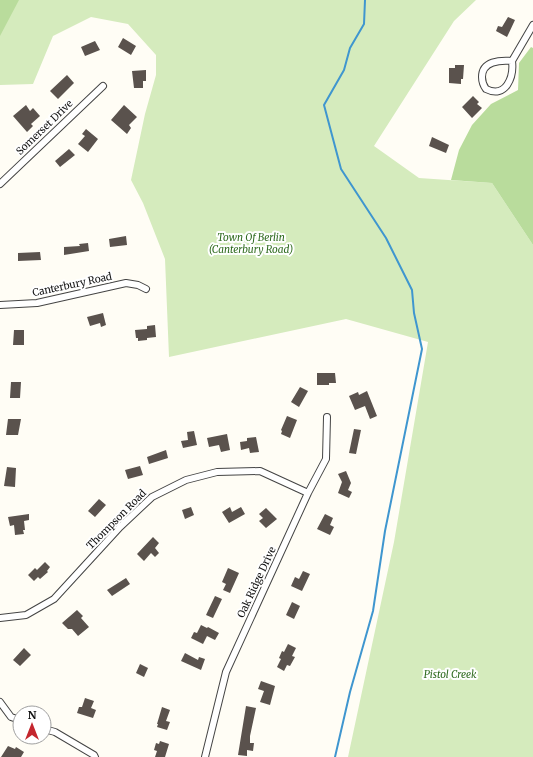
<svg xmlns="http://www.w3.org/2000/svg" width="533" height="757" viewBox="0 0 533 757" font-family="Merriweather,serif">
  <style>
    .green { fill: #d5ebbd }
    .forest { fill: #b9dc9c }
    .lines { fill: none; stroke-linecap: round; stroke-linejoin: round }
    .stream { stroke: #3f96cf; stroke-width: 2 }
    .building { fill: #5a524d }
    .minor-casing { stroke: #444; stroke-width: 8 }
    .minor { stroke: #fff; stroke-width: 6 }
    .labels { text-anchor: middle; stroke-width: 4; stroke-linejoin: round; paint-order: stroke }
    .street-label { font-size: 10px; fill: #111; stroke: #fff }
    .park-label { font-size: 10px; font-style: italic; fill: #2f6b1f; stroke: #fff }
  </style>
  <rect width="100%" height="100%" fill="#fffdf5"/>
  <path class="green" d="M0 0H476L454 21 374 146 419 178 492 183 533 245V757H348L394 542 428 342 346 319 169 357 165 259 143 203 131 180 145 114 156 75V55L128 24 91 17 53 36 33 84 0 85Z"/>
  <path class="forest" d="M0 0H19L0 36Z
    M531 47 533 48V245L492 183 451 180 459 150 472 125 491 104 518 90 519 63Z"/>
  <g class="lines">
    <path class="stream" d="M335 757 350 692 373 611 385 531 422 349 414 313 412 290 386 238 341 169 324 105 344 70 350 48 364 24 365 0"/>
  </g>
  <path class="building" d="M508 17 515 20 507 37 496 31 498 26 502 27Z
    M123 38 136 46 131 55 118 47Z
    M95 41 100 50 85 56 81 47Z
    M455 65H464L463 79H461V84L449 83V68H455Z
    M146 70V81H143V88H134L132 71Z
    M67 75 74 83 58 99 50 91Z
    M473 96 479 102 477 104 482 108 472 118 462 107Z
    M26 105 30 111 33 108 40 116 31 124 33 126 27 132 13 116Z
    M124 105 137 117 129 125 131 128 127 134 111 120Z
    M86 129 98 139 88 152 78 144 85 136 82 134Z
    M432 137 449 145 446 153 429 146Z
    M69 149 75 155 60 167 55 161Z
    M126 236 127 245 110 247 109 239Z
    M88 243 89 251 64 255V247L80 246 79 244Z
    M40 252 41 260 18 261V253Z
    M103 313 106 325 101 327 100 323 90 326 87 317Z
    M155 325 156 337 147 338V340L138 341V338H136L135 330 147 329V326Z
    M14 330H24V345H13Z
    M317 373H335L336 383H329V385H317Z
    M11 382H21L20 398H10Z
    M300 387 308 391 299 407 291 402Z
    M367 391 377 416 370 419 365 406 355 410 349 396 358 392 359 395Z
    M287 416 297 420 290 438 281 434 282 431 281 430Z
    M8 419H21L18 435H6Z
    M354 429 361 430 356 454 349 453Z
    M194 431 197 445 183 448 181 441 188 440 187 432Z
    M227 434 230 450 221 452 219 445 209 447 207 438Z
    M256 437 259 452 250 453 249 448 241 450 240 442 247 441V438Z
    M166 450 168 458 149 464 147 457Z
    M140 466 143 475 128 479 125 470Z
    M7 467 16 468 15 487 4 486Z
    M346 471 351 483 348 490 352 492 349 498 338 493 342 482 338 474Z
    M99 499 106 505 95 517 88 511Z
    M191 507 194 515 185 519 182 510Z
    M230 507 232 512 241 507 245 514 229 523 222 512Z
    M266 508 277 519 266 528 259 521 263 518 259 514Z
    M29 514V520L24 521 25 530H23L24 534 15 535 14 525 10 526 8 517Z
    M325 514 333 518 330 525 334 527 330 535 317 529Z
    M153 537 159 543 155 548 159 553 155 557 151 553 144 561 137 554Z
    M45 562 50 567 47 571 48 572 40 579 38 577 34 581 28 575 35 568 37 570Z
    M228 568 239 573 230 593 223 590 226 584 222 582Z
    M303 571 310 574 302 591 291 586 295 577 299 579Z
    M126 578 130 584 112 596 107 590Z
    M215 596 222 599 213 618 206 615Z
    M292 602 300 606 294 619 286 615Z
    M77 610 83 616 81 618 89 627 78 636 72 629H68L62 623Z
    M201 625 207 628 208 627 219 633 215 640 207 636 203 644 191 638 194 632 197 633Z
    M288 644 296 648 292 656 295 657 290 666 287 665 284 671 277 667 281 659 279 658 282 651 284 652Z
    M24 648 31 655 20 666 13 660Z
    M185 653 198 660 199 657 205 659 201 670 181 661Z
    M140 664 148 668 144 677 136 673Z
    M261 681 275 686 270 705 260 702 264 691 258 689Z
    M85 698 94 701 91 708 96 710 93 718 77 713 79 707H82Z
    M246 706 256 708 250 736V743H254L253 751 247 750V756L238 755Z
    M162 707 170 710 166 721 170 722 167 730 157 727 158 724H157Z
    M160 741 169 744 165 757H155L157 751 154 750 156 743 159 744Z
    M8 746 15 749 16 747 24 752 21 757H1Z"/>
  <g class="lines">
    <g class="minor-casing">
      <path id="minor" d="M512 61C500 60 482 61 482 77 482 82 483 85 486 89 506 99 514 77 512 61L533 25
        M0 184 103 86
        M0 305 37 303 126 283 138 285 146 289
        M0 618 26 615 54 599 120 527 152 497 186 480 217 472 260 471 308 493
        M0 702 11 717 20 720
        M44 729 55 732 94 755 95 757
        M205 757 226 672 308 493 326 459 327 417"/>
    </g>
    <use href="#minor" class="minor"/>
  </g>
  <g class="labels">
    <g class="street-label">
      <text transform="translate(44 127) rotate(-44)" y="4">Somerset Drive</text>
      <text transform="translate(72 284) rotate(-12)" y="4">Canterbury Road</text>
      <text transform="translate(116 519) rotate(-45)" y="4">Thompson Road</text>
      <text transform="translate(256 582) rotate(-65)" y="4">Oak Ridge Drive</text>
    </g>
    <g class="park-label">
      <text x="251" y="241">Town Of Berlin<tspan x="251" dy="12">(Canterbury Road)</tspan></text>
      <text x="450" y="678">Pistol Creek</text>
    </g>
  </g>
  <g transform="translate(32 725)"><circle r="19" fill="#ffffff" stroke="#a0a0a0"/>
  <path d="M0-3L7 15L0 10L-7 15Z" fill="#c4262e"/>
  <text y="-6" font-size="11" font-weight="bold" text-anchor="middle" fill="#111111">N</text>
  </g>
</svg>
